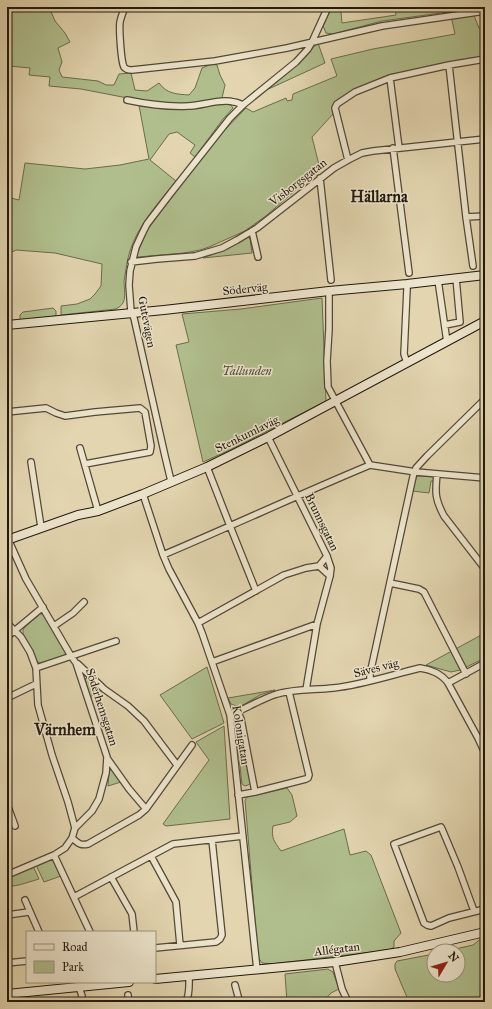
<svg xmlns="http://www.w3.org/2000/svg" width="492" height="1009" viewBox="0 0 492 1009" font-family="'IM FELL Great Primer',serif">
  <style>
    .green { fill: #b0be8d; stroke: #6a6c4d }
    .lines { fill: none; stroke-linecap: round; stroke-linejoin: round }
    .street-casing { stroke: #534836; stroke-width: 8 }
    .secondary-casing { stroke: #23190d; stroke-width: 10 }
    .street { stroke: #ece4cc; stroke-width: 5.5 }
    .secondary { stroke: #ece4cc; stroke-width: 8 }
    .labels { text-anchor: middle; stroke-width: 3; stroke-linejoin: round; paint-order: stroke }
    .street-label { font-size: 12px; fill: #23190d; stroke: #ece4cc }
    .park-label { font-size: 12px; font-style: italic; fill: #4d4b33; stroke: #ece4cc }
    .district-label { font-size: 16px; font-weight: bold; fill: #23190d; stroke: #ece4cc }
  </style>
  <rect width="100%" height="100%" fill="#e2d5b0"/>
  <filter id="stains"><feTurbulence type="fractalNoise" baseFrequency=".005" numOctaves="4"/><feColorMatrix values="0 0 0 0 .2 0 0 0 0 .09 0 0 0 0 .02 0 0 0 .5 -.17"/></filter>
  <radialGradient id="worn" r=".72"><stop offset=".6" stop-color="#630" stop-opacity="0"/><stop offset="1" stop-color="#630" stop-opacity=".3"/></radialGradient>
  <path class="green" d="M20 7H49L55 21 65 33 70 42 58 48 62 62 59 70 62 77 98 81 106 85H114L119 74 131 73 135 90 147 91 159 83C167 94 176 94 189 95L195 88 202 68 212 64 217 65 220 75 225 85 222 98 226 104 231 105 233 108 223 119 195 157 190 153 195 145 177 132 169 134 150 160 176 181C156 206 133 230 127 263 126 269 125 275 124 281 124 288 126 297 123 303 121 306 119 307 116 309L61 315V306L77 304 90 299 95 294 101 286 102 264 55 253 16 250 7 255V197L19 200 25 163 85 169 120 165 149 159 138 100 81 89 49 86 50 77 29 75 30 68 9 66 10 52H7V15Z
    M332 7H346L341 12 342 23 396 15 395 7H415L419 11 432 8 463 7V10L382 21 333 34 326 33 323 26Z
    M473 13 479 28H485V58L448 63 388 75 354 90 335 102 334 113 312 137 320 169 267 215 245 231 209 247 200 250 184 253 138 257 137 254 148 229 217 138 246 108 253 112 286 98 287 101 292 100 293 94 337 76 331 59 373 49 455 34 451 16Z
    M318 43 325 63 262 92Z
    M248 237 250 239 252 253 203 258C219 252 234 246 248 237Z
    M322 298 326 401 230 450 203 462 176 345 189 342 182 314 241 309Z
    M53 308 56 311V316L20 320V315L23 312Z
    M417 476 435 477 434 481H431L429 493 412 491Z
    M40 614H43L46 616 66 653 64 656 40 663 36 661 33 651 23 635V630L25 627Z
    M485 633V658L460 670 451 672 426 665Z
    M207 667 224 723 192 739 160 695Z
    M86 678H87L102 690 90 697 85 679Z
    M275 690 260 695 243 705 236 706 231 704 228 698Z
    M238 719 240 720 251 783 248 785 245 786 242 784 235 723Z
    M224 726 230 819 166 826 163 824 209 760 196 742Z
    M110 770H113L121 782 108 786 109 772Z
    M287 788 292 795 297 816 290 822 273 826C271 838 274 841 281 851L344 829 350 855 366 851 371 855 401 933 394 941V947L389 950 272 964 262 963 258 957 245 800 247 797Z
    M49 858 54 861 61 876 44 882 36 865Z
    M33 866 39 879 19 885 7 887V879Z
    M485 937V1002H409L395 969V964L397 961 434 954V975H458V951H447L473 945 482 938Z
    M328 969 333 972 339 989 331 993 323 1002H287L285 974Z"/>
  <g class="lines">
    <g class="street-casing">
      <path id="street" d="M125 7C123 12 121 17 120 22 119 28 121 62 124 67 126 70 129 70 132 70L215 61 287 48 382 26 485 11
        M449 65 466 217 473 266
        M390 78 399 148
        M127 100C146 104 168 107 188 106 202 106 221 98 234 102 237 102 240 104 243 105
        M393 148 409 273
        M348 160 335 108 337 104 355 92 390 78 449 65 485 59
        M320 178 331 280
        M466 217 485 216
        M252 231 258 257
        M131 262 157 259 195 256 222 248 237 240 257 228 334 168 348 160 362 153 373 151 485 139
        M438 280 447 342
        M407 284V289L404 354 407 363
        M329 291V329L327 361 328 387 370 465
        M445 325 460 322 456 278
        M7 412 46 408 56 413 65 416 95 412 140 408 145 412 151 446 150 452 85 464
        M268 437 327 556 331 568 330 576 317 624 306 690
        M80 448 98 511
        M31 462 41 527
        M370 465 416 472 485 478
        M207 467 230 526 256 591
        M416 472V468L427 456 485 399
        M437 474C435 493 435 499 444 516L485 569
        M171 481 165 456 134 318 131 312 129 285 130 271 136 247 142 234 147 224 170 194 230 118 243 105 296 62 308 49 312 42 328 7
        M143 494 163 555 169 569 198 623 202 633 230 715 257 970
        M163 555C232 526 300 494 370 465
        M327 556 319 566 330 576
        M390 583 419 589 424 592 466 674
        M7 623 21 637 30 652 36 668 38 705 52 755 68 802 75 828
        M198 623 284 575 306 568 319 566
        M54 626 73 613 84 602
        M7 637 43 607
        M212 662 317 624
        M78 664 104 689 128 706 144 721 177 765
        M36 668 116 641
        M370 681V674L414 472
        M448 683 485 663
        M7 698 36 684
        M238 712 241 719 255 792
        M230 715C245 709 261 699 277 694 295 689 315 690 333 688 362 685 391 675 420 668 430 669 442 674 448 683L478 738 485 753
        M107 758 129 789 146 809
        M238 795 255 792 306 779 308 778 309 775 289 692
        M485 796V801
        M7 804 15 826
        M72 838C78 843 80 846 88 844L139 815 146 809 154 798 192 745
        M54 855 90 932
        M151 856 176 902 180 945
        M7 875 54 855 65 848 72 838 75 828 92 811 99 799 106 773 107 757 76 663 71 656 26 579 8 539
        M111 877 132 914 134 932
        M74 897 173 844 243 836
        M25 900 39 932
        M474 911 458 867 442 829 441 827 394 844 424 923 427 925 431 926 449 918 485 909
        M7 915 29 912
        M155 948 216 942 220 939 222 935 212 840
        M335 962 342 989 348 1002
        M7 963 27 961
        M235 985 239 1000V1002
        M79 987 82 996 80 1002
        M128 995 129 1002
        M186 1002C190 993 189 986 189 976"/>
    </g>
    <g class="secondary-casing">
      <path id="secondary" d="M7 10 12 7
        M7 325 164 310 329 291 407 284 485 275
        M7 540 78 515 98 511 143 494 207 467 268 437 485 321
        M155 979 335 962 400 952 485 932
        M7 994 129 982"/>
    </g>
    <use href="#street" class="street"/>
    <use href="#secondary" class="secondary"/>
  </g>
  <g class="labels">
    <g class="street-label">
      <text transform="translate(298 182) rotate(-38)" y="4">Visborgsgatan</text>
      <text transform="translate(245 289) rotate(-6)" y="4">Söderväg</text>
      <text transform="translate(147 322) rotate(79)" y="4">Gutevägen</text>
      <text transform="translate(247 434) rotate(-26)" y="4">Stenkumlaväg</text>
      <text transform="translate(322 522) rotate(64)" y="4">Brunnsgatan</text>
      <text transform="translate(376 668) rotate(-14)" y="4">Säves väg</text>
      <text transform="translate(102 707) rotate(72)" y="4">Söderhemsgatan</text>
      <text transform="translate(241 735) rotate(81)" y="4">Kolonigatan</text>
      <text transform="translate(337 949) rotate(-7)" y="4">Allégatan</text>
    </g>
    <g class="park-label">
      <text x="247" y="375">Tallunden</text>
    </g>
    <g class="district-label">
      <text x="379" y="202">Hällarna</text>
      <text x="65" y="735">Värnhem</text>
    </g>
  </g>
  <rect width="492" height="1009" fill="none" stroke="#e2d5b0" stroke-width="24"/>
  <rect x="8" y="8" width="476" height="993" fill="none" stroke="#23190d" stroke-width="2"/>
  <rect x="12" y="12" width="468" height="985" fill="none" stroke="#23190d"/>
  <rect x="26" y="931" width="130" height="52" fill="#ece4cc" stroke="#9c9380"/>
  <rect x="34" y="944" width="20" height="6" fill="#ece4cc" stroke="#9c9380"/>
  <text x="62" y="951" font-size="12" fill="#23190d">Road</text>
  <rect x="34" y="961" width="20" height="12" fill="#b0be8d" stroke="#9c9380"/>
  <text x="62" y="971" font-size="12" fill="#23190d">Park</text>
  <g transform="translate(446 963) rotate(52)"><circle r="19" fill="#ece4cc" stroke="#9c9380"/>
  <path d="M0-3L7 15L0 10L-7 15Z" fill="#8f2418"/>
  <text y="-6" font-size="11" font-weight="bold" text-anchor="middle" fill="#23190d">N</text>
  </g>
  <rect width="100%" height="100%" filter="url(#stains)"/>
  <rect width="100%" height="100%" fill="url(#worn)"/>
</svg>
